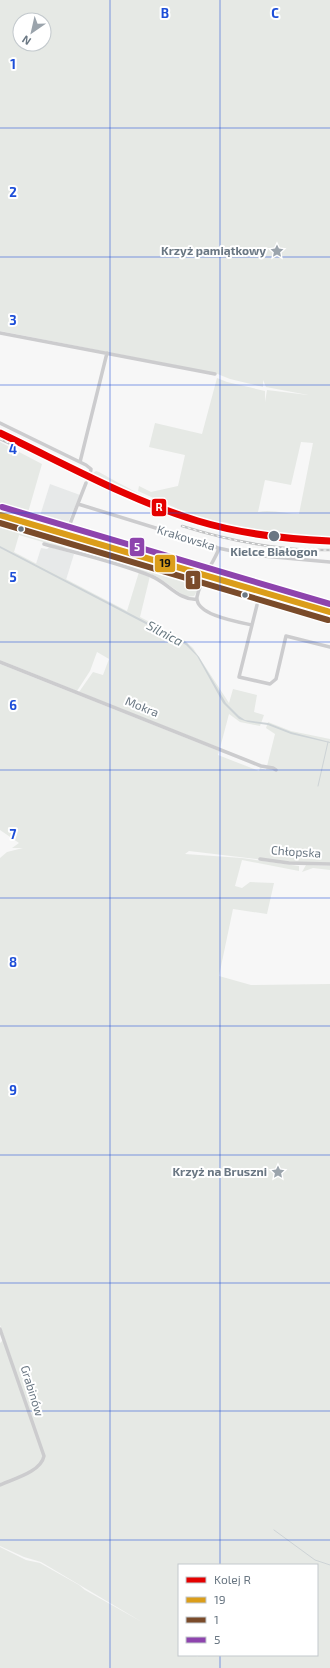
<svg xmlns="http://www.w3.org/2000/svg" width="330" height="1668" viewBox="0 0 330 1668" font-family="'Exo 2',sans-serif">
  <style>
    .built { fill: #e7e9e9 }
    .green { fill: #e6e9e5; fill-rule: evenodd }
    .water { fill: #cdd3d6 }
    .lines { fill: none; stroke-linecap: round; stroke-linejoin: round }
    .stream { stroke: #cdd3d6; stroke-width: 1 }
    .primary-casing { stroke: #d4d5d6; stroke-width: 8 }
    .minor { stroke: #ccccce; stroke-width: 3.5 }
    .primary { stroke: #e0e0e1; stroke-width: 5.5 }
    .rail-casing { stroke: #c1c2c3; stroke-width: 2.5 }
    .rail { stroke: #fff; stroke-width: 1; stroke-dasharray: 3; stroke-linecap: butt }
    .bus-1-casing { stroke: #fff; stroke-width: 9 }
    .bus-2-casing { stroke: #fff; stroke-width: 9 }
    .bus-3-casing { stroke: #fff; stroke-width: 9 }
    .bus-1 { stroke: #db9d1a; stroke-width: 6 }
    .bus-2 { stroke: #7a4b2a; stroke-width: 6 }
    .bus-3 { stroke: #8e44ad; stroke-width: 6 }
    .rail-1-casing { stroke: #fff; stroke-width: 10 }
    .rail-1 { stroke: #e50000; stroke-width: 7 }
    .grid { fill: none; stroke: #1d4ed8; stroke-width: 1; stroke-opacity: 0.55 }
    .bus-dot { fill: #6a7783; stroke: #fff; stroke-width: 1.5 }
    .labels { text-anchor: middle; stroke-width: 4; stroke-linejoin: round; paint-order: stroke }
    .poi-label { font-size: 12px; font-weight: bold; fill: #6a7783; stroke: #fff; text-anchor: end }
    .street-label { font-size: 12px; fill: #6a7783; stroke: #fff }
    .stop-label { font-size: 12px; font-weight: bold; fill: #6a7783; stroke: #fff }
    .water-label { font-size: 13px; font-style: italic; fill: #66777f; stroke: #fff }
    .grid-label { font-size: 13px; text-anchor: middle; font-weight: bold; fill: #1d4ed8; stroke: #fff; stroke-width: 4; stroke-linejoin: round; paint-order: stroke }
    .line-badge { stroke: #fff; stroke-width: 1.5 }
    .badge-label { font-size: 11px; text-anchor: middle; font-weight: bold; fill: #fff }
    .pale-badge-label { font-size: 11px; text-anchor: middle; font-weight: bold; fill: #111 }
  </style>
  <rect width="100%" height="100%" fill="#f7f7f7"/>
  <path class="built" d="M50 484 80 495 66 527 39 519Z
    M50 547 74 554 66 580 36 564 41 548 47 549Z"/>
  <path class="green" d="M0 0H330V539L273 534 229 526 228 528 163 507 90 475 96 471 99 472C125 487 201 528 229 523L218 522 189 514 138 491 139 486 151 492 178 486 185 455 149 447 155 423 202 434 217 378 227 382 265 391V402L267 390 308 395 266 387 263 380V387L230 379 215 373 0 331ZM20 20H44V44H20ZM301 442 313 443 299 514C285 514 271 509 258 512L265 480 291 485Z
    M0 442 42 464 27 516 66 527V529L0 509Z
    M0 525 66 547 63 548 19 535 14 552 127 611 139 572 150 576 140 617 183 639 193 648 229 703 233 689 257 695 254 712 264 715 260 726 240 722 229 714 220 748 79 692 93 672 103 675 109 659 97 652 90 671 77 691 0 660Z
    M69 531 168 560V561L70 533Z
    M72 544 193 581 198 586 193 582 70 546Z
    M96 555 192 584 198 590 194 596 186 597 156 576 95 558Z
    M294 597 330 607V610L294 599Z
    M0 664 219 751 218 755 259 771 260 768 266 770 275 734 266 728 268 722 291 731 330 739V863H289L189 851 185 854 242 858 299 866V871L242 860 235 886 242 888 250 882 274 883 267 914 233 909 219 976 251 985 330 984V1668H0V1547L26 1560 40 1563 79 1585 85 1590 142 1622 41 1562 24 1557 0 1546V1343L3 1340 14 1365 0 1325V858L7 852 23 848H12L19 843 0 830ZM179 1565H317V1655H196L198 1657 195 1655H179Z
    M306 865 330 866V870L313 868 302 872Z"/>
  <path class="water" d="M0 546 187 643 199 657 226 703 239 716 245 720 268 723 291 732 330 742V743L291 734 268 725 248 722 239 719 223 703 197 656 186 645 0 548Z"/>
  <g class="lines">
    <path class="stream" d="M318 786 328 742
      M274 1530 315 1560 330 1565"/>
    <g class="primary-casing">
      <path id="primary" d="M0 515 330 612
        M0 521 330 618"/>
    </g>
    <path class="minor" d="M0 333 215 374
      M0 423 86 465 91 469 90 475
      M80 462 107 353
      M78 504 214 546 218 548 251 555 330 562
      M66 534 86 483
      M44 544C80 554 117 562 151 576 167 582 179 601 197 599
      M218 548V551C212 565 200 581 197 597 195 615 238 622 252 625
      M257 605 239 677 270 684 276 679 286 636 330 647
      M0 662 261 766 273 768 276 770
      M260 859 289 863 330 864
      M0 1329 44 1456C41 1472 13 1479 0 1485"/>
    <use href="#primary" class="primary"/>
    <g class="rail-casing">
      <path id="rail" d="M0 439 13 445
        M182 526C230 541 280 551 330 550"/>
    </g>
    <use href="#rail" class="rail"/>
    <g class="bus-1-casing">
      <path id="bus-1" d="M0 515 330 612"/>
    </g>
    <g class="bus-2-casing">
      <path id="bus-2" d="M0 523 328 620"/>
    </g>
    <g class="bus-3-casing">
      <path id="bus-3" d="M2 507 330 604"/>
    </g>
    <use href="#bus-1" class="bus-1"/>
    <use href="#bus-2" class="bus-2"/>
    <use href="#bus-3" class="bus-3"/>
    <g class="rail-1-casing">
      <path id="rail-1" d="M0 433C65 464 129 500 198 521 241 534 285 539 330 541"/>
    </g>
    <use href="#rail-1" class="rail-1"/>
  </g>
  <path class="grid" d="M110 0V1668M220 0V1565M0 128H330M0 257H330M0 385H330M0 513H330M0 642H330M0 770H330M0 898H330M0 1026H330M0 1155H330M0 1283H330M0 1411H330M0 1540H330M220 1655V1668"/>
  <defs>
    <g id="sight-bare" transform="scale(1.08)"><path d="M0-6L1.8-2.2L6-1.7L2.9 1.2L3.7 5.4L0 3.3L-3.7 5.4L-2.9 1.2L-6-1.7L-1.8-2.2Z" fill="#9ba4ac" stroke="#fff" stroke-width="2.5" paint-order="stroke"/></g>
  </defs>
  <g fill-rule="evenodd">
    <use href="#sight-bare" x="277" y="251"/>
    <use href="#sight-bare" x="278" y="1172"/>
  </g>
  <g class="bus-dot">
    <circle cx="21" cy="529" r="3.5"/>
    <circle cx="274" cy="536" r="6"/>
    <circle cx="245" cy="595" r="3.5"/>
  </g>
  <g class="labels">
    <g class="poi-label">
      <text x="266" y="255">Krzyż pamiątkowy</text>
      <text x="267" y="1176">Krzyż na Bruszni</text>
    </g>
    <g class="street-label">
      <text transform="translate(186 538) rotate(17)" y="4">Krakowska</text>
      <text transform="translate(142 707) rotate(22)" y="4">Mokra</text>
      <text transform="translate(296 852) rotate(4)" y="4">Chłopska</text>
      <text transform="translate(32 1391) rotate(73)" y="4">Grabinów</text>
    </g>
    <g class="stop-label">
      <text x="274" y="556">Kielce Białogon</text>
    </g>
    <g class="water-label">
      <text transform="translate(165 633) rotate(28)" y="5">Silnica</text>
    </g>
  </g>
  <g class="grid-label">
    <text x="165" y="18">B</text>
    <text x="275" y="18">C</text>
    <text x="13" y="69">1</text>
    <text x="13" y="197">2</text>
    <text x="13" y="325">3</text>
    <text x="13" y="454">4</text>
    <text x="13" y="582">5</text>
    <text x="13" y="710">6</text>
    <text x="13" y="839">7</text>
    <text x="13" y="967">8</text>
    <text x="13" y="1095">9</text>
  </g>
  <g class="line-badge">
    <rect x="151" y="498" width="16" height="19" rx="4" fill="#e50000"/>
    <rect x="129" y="537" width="16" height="20" rx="4" fill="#8e44ad"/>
    <rect x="154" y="554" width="22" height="19" rx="4" fill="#db9d1a"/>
    <rect x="185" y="570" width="16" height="20" rx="4" fill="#7a4b2a"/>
  </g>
  <g class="badge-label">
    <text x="159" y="511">R</text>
    <text x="137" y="551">5</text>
    <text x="193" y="584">1</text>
  </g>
  <g class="pale-badge-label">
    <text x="165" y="567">19</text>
  </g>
  <rect x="178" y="1564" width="140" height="92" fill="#ffffff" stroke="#c3c9cd"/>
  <rect x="186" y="1577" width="20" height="6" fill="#e50000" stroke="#c3c9cd"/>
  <text x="214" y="1584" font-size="12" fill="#6a7783">Kolej R</text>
  <rect x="186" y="1597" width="20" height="6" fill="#db9d1a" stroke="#c3c9cd"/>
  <text x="214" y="1604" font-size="12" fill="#6a7783">19</text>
  <rect x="186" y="1617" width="20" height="6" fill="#7a4b2a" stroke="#c3c9cd"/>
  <text x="214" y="1624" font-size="12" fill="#6a7783">1</text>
  <rect x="186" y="1637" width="20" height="6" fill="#8e44ad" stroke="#c3c9cd"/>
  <text x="214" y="1644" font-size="12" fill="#6a7783">5</text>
  <g transform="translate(32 32) rotate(214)"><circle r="19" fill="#ffffff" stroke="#c3c9cd"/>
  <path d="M0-3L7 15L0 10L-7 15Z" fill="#9ba4ac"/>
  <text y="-6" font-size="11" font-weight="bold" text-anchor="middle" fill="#6a7783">N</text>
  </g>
</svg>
